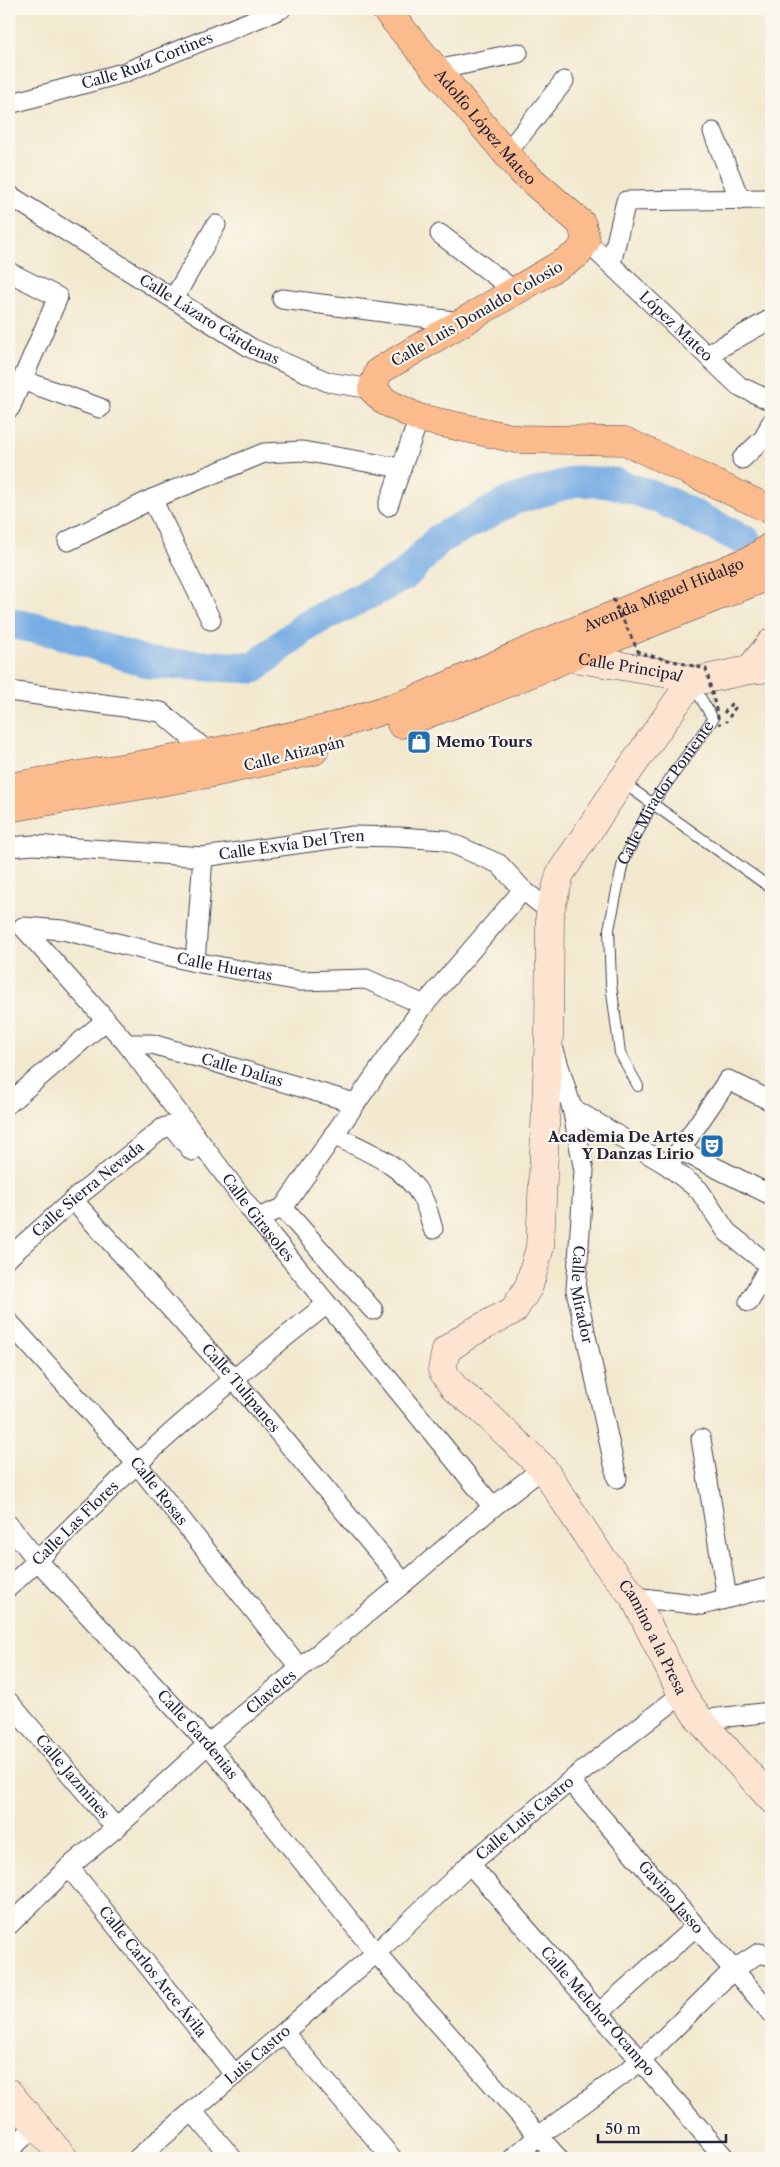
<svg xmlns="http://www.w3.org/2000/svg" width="780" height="2167" viewBox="0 0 780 2167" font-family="'Libre Caslon Text',serif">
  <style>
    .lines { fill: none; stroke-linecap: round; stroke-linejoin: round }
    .river { stroke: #77ace4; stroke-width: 31 }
    .lane-casing { stroke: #414051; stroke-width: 12 }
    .street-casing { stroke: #414051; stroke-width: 21 }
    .secondary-casing { stroke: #414051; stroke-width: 29 }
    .primary-casing { stroke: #414051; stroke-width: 29 }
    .path { stroke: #414051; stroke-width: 3; stroke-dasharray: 4 4; stroke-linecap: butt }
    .lane { stroke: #fff; stroke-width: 10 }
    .street { stroke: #fff; stroke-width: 19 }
    .secondary { stroke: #fde4d1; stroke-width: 28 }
    .primary { stroke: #fbbb8d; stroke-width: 28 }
    .path-bridge { stroke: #414051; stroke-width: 3; stroke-dasharray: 4 4; stroke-linecap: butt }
    .labels { text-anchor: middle; stroke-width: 4.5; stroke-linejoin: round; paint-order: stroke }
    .street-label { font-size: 15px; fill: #22223b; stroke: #fbf7ec }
    .poi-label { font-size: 15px; font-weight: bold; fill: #22223b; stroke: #fbf7ec; text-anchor: start }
  </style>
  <rect width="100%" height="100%" fill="#fbf7ec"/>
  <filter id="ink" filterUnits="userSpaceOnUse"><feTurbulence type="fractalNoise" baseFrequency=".02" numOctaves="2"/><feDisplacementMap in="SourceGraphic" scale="10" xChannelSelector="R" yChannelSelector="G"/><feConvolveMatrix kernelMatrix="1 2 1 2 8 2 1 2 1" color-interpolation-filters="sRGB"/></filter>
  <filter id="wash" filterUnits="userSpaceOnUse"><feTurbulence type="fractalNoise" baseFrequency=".0096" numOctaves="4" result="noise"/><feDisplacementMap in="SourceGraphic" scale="20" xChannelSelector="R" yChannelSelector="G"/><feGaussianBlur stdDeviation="1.12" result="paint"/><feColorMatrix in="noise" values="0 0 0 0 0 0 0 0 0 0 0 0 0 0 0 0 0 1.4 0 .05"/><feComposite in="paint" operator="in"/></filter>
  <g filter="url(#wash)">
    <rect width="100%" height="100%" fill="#f2e8ce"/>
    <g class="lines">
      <path class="river" d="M9 623 56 632 149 663 254 668 307 625 404 576 439 539 513 500 576 481 614 483 661 499 746 541"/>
    </g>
  </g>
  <g filter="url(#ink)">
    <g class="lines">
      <g class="lane-casing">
        <g id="lane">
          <path d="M622 782 771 888"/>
          <path id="s1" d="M638 1086 620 1053 611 984 609 929 623 862 652 804 713 719 692 683"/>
        </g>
      </g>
      <g class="street-casing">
        <g id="street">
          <path d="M436 70 518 53"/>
          <path id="s2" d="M9 104 123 73 281 9"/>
          <path d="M713 132 740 200"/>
          <path d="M506 154 564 81"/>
          <path id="s3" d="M9 195 251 348 328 382 372 389"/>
          <path d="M440 234 515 291"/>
          <path id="s4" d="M586 241 739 386 771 401"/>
          <path d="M611 264 626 201 765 199"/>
          <path d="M9 272 58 297 10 408"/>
          <path d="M174 298 216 225"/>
          <path d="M282 299 461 322"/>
          <path d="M707 355 771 319"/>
          <path d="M22 380 100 408"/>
          <path d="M742 459 764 438 771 423"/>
          <path d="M152 499 211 620"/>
          <path d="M388 506 419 418"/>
          <path d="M68 541 152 499 264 453 302 451 401 468"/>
          <path d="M9 691 161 712 209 753"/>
          <path id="s5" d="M9 847 34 845 203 857 353 836 399 837 444 840 499 864 523 890 550 911"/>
          <path id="s6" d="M23 927 127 1044 257 1218 493 1507"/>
          <path id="s7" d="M23 927 63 930 195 962 300 981 366 979 424 1005"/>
          <path d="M195 962 203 857"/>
          <path id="s8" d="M127 1044H152L355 1103"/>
          <path id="s9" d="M554 1050 572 1108 584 1171 576 1290 617 1478"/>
          <path d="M9 1103 106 1020"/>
          <path d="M572 1108 667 1165 699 1190 727 1232 771 1267"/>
          <path d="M333 1135C367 1151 404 1165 423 1199 428 1208 430 1220 433 1229"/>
          <path d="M680 1150 771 1195"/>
          <path d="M667 1165 680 1150 728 1080 771 1101"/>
          <path id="s10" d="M73 1200 233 1378 404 1583"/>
          <path d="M283 1208 373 1310"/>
          <path d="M257 1218 283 1208 424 1005 523 890"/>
          <path id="s11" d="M9 1257 73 1200 163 1128 169 1126 175 1130 192 1151"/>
          <path d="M749 1302 769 1266"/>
          <path id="s12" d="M9 1322 137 1464 300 1668"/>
          <path d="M701 1439 727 1598"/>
          <path id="s13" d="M9 1525 38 1561 208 1744 376 1953 558 2158"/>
          <path id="s14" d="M9 1587C53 1547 94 1503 138 1463 198 1407 262 1355 327 1304"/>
          <path d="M634 1597 702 1605 771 1587"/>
          <path id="s15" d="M9 1702 116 1828"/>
          <path d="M700 1720 771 1712"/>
          <path id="s16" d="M570 1781 771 2013"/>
          <path id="s17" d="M470 1864 725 2158"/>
          <path id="s18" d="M69 1867 235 2075"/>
          <path id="s19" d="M9 1925 69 1867 116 1828 208 1744 404 1583 493 1507 543 1468"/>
          <path d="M599 2013 695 1927"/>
          <path d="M284 2033 392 2158"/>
          <path d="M192 2111 232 2158"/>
          <path d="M9 2150 36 2126"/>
          <path id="s20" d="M138 2158 376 1953 470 1864 570 1781 682 1694"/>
          <path d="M513 2158 539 2136 641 2061 733 1970 759 1953 771 1956"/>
        </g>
      </g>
      <g class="secondary-casing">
        <g id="secondary">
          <path id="s21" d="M567 657 676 675 691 682"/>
          <path d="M749 670 771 643"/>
          <path id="s22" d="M691 682 621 782 560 874 550 911 549 1034 540 1247 529 1286 514 1310 469 1334 446 1350 442 1370 455 1389 482 1410 543 1468 601 1557 634 1597 682 1694 700 1720 771 1799"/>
          <path d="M691 682 749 670 771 668"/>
          <path d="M9 2093 64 2158"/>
        </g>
      </g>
      <g class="primary-casing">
        <g id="primary">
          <path id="s23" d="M385 9 521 171 582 224 586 241 578 254 379 371 372 389 386 402 419 418 517 439 625 441 771 510"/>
          <path d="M401 724 489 691 616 637 759 580 771 572"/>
          <path id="s24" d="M9 787 209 753 325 729 412 701 555 639 753 559 771 546"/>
          <path d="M9 808 208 774 314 751"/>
        </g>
      </g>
      <path class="path" d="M724 713 731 704 735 708 726 722"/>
      <use href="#lane" class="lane"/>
      <use href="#street" class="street"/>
      <use href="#secondary" class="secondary"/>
      <use href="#primary" class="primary"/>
      <path class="path-bridge" d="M613 599 639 653 706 669 720 725"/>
    </g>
  </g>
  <defs>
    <g id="shop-square" transform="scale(1.25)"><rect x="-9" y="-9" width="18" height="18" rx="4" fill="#1f6fb2" stroke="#fbf7ec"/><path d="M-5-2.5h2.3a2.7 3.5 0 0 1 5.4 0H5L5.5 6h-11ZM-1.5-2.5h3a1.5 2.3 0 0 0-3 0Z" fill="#fff"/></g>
    <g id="theatre-square" transform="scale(1.25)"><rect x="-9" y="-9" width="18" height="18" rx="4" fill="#1f6fb2" stroke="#fbf7ec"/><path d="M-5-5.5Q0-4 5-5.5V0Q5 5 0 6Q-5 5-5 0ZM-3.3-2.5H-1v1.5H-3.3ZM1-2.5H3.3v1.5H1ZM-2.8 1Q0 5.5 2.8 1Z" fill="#fff"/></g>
  </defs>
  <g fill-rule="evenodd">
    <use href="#shop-square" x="419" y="742"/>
    <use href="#theatre-square" x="712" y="1146"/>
  </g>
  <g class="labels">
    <g class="street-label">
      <text dy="5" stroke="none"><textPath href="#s2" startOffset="145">Calle Ruíz Cortines</textPath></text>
      <text dy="5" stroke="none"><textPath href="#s23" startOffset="155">Adolfo López Mateo</textPath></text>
      <text transform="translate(477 314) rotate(-30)" y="5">Calle Luis Donaldo Colosio</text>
      <text dy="5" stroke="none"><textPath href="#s3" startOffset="236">Calle Lázaro Cárdenas</textPath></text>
      <text dy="5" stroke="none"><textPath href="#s4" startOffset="124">López Mateo</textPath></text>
      <text dy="5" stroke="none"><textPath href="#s24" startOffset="686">Avenida Miguel Hidalgo</textPath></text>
      <text dy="5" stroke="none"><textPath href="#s21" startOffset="64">Calle Principal</textPath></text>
      <text transform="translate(294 754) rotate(-14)" y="5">Calle Atizapán</text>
      <text dy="5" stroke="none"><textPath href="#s1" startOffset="312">Calle Mirador Poniente</textPath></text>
      <text dy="5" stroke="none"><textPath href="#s5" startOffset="284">Calle Exvía Del Tren</textPath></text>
      <text dy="5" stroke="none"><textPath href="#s7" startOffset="206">Calle Huertas</textPath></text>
      <text dy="5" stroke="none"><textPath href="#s8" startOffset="119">Calle Dalias</textPath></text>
      <text dy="5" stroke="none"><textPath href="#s11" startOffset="104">Calle Sierra Nevada</textPath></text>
      <text dy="5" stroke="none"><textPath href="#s6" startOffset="374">Calle Girasoles</textPath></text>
      <text dy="5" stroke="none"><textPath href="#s9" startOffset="249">Calle Mirador</textPath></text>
      <text dy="5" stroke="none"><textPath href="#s10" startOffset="252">Calle Tulipanes</textPath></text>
      <text dy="5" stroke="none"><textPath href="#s12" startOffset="226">Calle Rosas</textPath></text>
      <text dy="5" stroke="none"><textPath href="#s14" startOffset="92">Calle Las Flores</textPath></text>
      <text dy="5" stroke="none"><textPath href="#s22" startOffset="1119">Camino a la Presa</textPath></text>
      <text dy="5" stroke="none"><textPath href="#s19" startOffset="351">Claveles</textPath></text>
      <text dy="5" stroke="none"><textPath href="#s13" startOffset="282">Calle Gardenias</textPath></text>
      <text dy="5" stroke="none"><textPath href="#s15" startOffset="98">Calle Jazmines</textPath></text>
      <text dy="5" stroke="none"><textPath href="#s20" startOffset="515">Calle Luis Castro</textPath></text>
      <text dy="5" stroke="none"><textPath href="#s16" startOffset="154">Gavino Jasso</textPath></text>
      <text dy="5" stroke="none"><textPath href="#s18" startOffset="134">Calle Carlos Arce Ávila</textPath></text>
      <text dy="5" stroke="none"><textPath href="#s17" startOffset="195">Calle Melchor Ocampo</textPath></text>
      <text dy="5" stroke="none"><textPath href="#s20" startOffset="158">Luis Castro</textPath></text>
    </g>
    <g class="poi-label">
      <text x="436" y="747">Memo Tours</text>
      <text x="694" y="1142" text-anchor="end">Academia De Artes<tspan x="694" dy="17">Y Danzas Lirio</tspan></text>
    </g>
  </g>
  <rect width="780" height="2167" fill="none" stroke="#fbf7ec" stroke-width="30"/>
  <path d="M598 2134v8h128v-8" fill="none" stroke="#22223b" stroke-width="2.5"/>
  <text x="605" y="2134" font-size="15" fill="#22223b" stroke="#fbf7ec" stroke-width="4" paint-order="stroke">50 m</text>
</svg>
